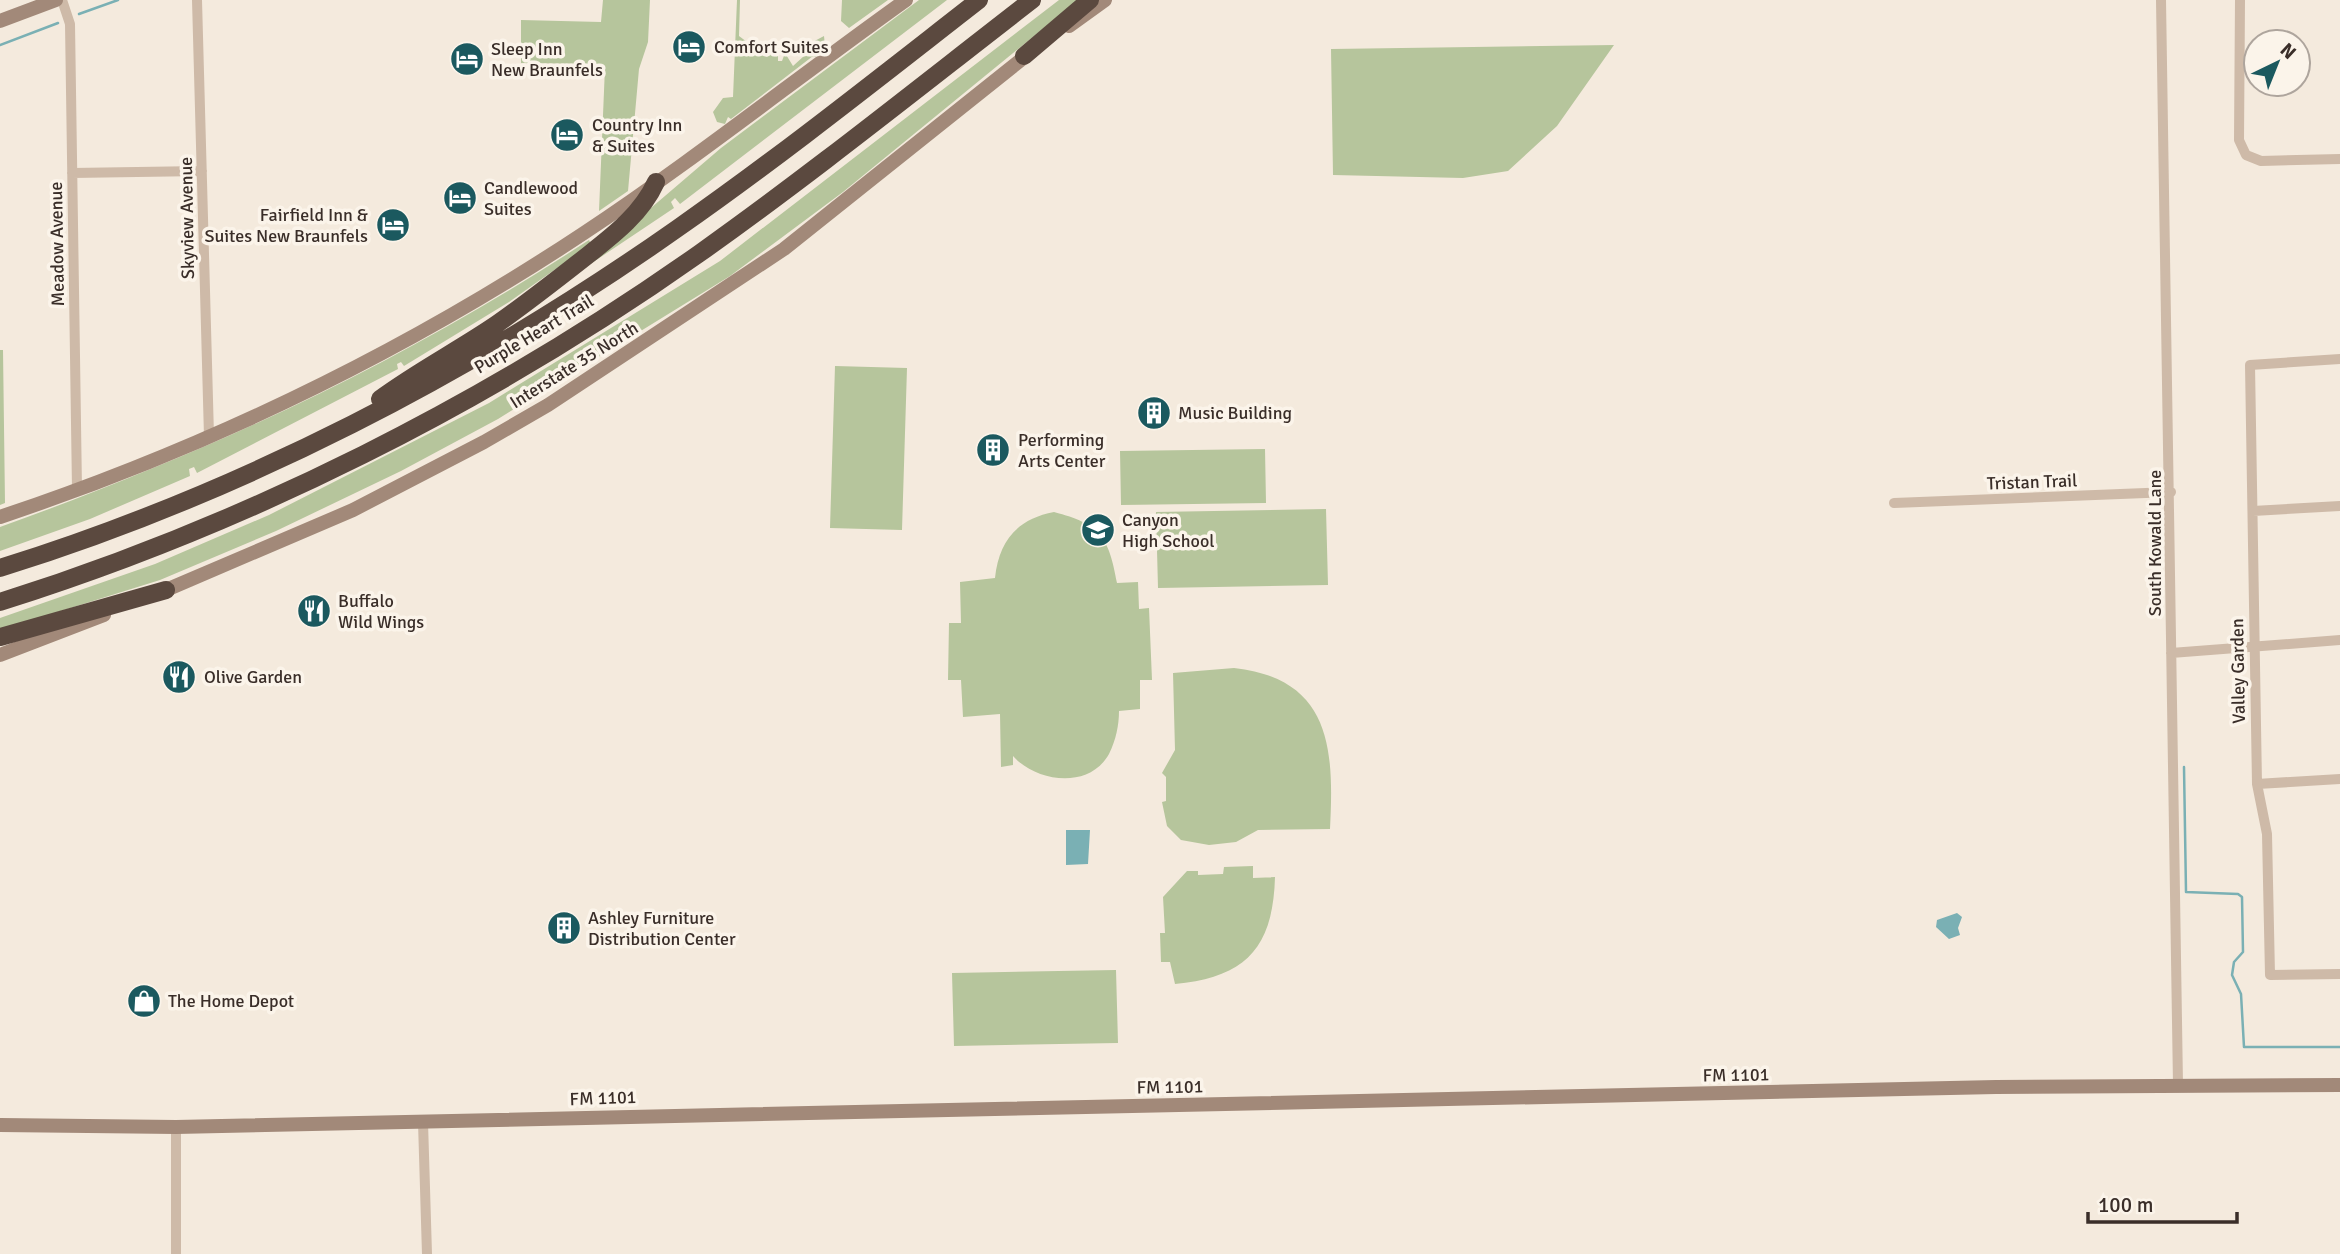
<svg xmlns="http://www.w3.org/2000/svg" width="2340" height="1254" viewBox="0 0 2340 1254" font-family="Signika,sans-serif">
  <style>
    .green { fill: #b6c59c }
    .water { fill: #7ab0b4 }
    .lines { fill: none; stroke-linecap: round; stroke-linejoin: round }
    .stream { stroke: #7ab0b4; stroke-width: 2.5 }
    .street { stroke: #cebaa8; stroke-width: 10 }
    .secondary { stroke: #a28979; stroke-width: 14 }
    .highway { stroke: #5b493f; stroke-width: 18 }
    .labels { text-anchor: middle; stroke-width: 7; stroke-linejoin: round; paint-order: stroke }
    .poi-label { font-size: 18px; fill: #3a2e29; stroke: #fbf4ea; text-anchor: start }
    .street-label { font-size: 18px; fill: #3a2e29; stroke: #fbf4ea }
  </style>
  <rect width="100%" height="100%" fill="#f4eadd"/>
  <path class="green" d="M603 0H650L648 42 639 69 628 191 599 211 605 67 601 64 521 63V20L601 22Z
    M737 0H740L739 36 767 57 773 50 778 52V61H782L785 53 793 66 804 56 807 45 824 36 825 47 816 57 813 56 731 119 728 117 725 124 717 122 713 112 723 98 733 97Z
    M842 0H888L849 28 841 21Z
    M919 0H947L680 204 675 198 671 202 674 208 568 279 721 148Z
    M1059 0H1078L843 192 730 276 498 419 401 471 276 531 160 580 0 630V618L155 564 269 515 489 403 720 261Z
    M1614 45 1557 126 1508 171 1463 178 1333 175 1331 49Z
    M589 240 591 244 509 302 404 366 401 362 397 364 398 369 197 473 194 467 189 469 190 476 90 519 0 551V527C214 450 398 365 589 240Z
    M0 350H3L5 503 0 505Z
    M835 366 907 368 902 530 830 528Z
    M1265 449 1266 503 1121 505 1120 451Z
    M1326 509 1328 585 1158 588 1156 512Z
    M1054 512C1100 524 1109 537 1117 583L1138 582 1139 609 1149 608 1152 680H1140V709L1119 711C1119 725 1116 740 1109 754 1089 790 1036 782 1013 756V765L1001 767 1000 714 963 717 961 680H948L949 623H961L960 582 995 578C999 541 1017 519 1054 512Z
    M1234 668C1332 679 1334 750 1330 829L1258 830 1236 842 1209 845 1181 840 1167 826 1162 802 1166 801V777L1162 773 1175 750 1173 673Z
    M1253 866V878L1275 877C1273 949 1245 977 1175 984L1170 962H1161L1160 933H1165L1163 897 1187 871H1198V875L1223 874 1224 867Z
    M1116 970 1118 1043 954 1046 952 973Z"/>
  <path class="water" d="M1066 830H1090L1088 864 1066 865Z
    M1957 913 1962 917 1958 928 1960 935 1949 939 1936 927 1937 920Z"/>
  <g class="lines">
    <path class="stream" d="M79 14 118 0
      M0 45 58 23
      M2184 767 2186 892 2238 894 2242 897 2243 952 2234 962 2232 975 2241 994 2244 1047H2340"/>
    <path class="street" d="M62 0 70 24 77 489
      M197 0 209 436
      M2161 0 2178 1085
      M2240 0 2239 140 2246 155 2261 161 2340 159
      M72 173 202 171
      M2340 359 2250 365 2257 784 2267 834 2270 975 2340 974
      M1894 503 2171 492
      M2253 511 2340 506
      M2171 653 2340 640
      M2257 784 2340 779
      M423 1122 427 1254
      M176 1127V1254"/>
    <path class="secondary" d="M0 21 56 0
      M1069 26 1105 0
      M0 517C206 448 403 353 584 233 694 160 798 77 906 0
      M159 593 353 510 484 442 548 405 784 249 1032 51
      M0 655 104 615
      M0 1125 176 1127 1996 1087 2340 1085"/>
    <path class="highway" d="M1024 56 1090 0
      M380 399C418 371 459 350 497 324 527 303 555 281 583 259 611 237 641 215 656 182
      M0 568C241 493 472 373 678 228 781 156 880 77 979 0
      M0 602C248 524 488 403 700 253 814 172 922 85 1032 0
      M0 637 166 590"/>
  </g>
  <defs>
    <g id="hotel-disc" transform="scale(1.75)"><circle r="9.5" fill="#1b595f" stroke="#fbf4ea"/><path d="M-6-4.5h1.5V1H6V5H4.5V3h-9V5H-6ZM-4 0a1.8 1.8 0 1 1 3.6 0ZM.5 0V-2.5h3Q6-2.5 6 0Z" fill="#fff"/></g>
    <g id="building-disc" transform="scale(1.75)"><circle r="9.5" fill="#1b595f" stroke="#fbf4ea"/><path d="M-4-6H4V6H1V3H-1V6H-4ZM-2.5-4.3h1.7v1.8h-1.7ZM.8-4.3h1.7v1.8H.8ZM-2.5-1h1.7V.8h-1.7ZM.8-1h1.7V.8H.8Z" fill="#fff"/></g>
    <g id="school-disc" transform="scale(1.75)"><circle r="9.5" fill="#1b595f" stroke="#fbf4ea"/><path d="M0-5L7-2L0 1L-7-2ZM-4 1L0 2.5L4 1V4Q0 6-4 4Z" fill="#fff"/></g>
    <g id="restaurant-disc" transform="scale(1.75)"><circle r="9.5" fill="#1b595f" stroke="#fbf4ea"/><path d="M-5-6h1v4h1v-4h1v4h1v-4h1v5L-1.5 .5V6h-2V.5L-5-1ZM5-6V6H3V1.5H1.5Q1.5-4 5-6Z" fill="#fff"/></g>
    <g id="shop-disc" transform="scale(1.75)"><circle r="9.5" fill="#1b595f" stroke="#fbf4ea"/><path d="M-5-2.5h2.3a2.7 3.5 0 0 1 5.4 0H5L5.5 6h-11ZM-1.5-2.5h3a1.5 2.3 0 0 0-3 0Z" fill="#fff"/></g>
  </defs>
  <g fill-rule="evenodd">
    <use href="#hotel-disc" x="689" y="47"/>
    <use href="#hotel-disc" x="467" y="59"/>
    <use href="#hotel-disc" x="567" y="135"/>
    <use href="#hotel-disc" x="460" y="198"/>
    <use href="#hotel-disc" x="393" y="225"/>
    <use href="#building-disc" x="1154" y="413"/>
    <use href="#building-disc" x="993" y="450"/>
    <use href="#school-disc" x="1098" y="530"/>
    <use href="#restaurant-disc" x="314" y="611"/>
    <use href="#restaurant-disc" x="179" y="677"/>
    <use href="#building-disc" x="564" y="928"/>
    <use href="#shop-disc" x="144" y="1001"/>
  </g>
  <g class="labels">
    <g class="poi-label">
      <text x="714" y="53">Comfort Suites</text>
      <text x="491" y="55">Sleep Inn<tspan x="491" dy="21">New Braunfels</tspan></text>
      <text x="592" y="131">Country Inn<tspan x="592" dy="21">&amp; Suites</tspan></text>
      <text x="484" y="194">Candlewood<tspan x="484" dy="21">Suites</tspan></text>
      <text x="368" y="221" text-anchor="end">Fairfield Inn &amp;<tspan x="368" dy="21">Suites New Braunfels</tspan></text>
      <text x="1178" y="419">Music Building</text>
      <text x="1018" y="446">Performing<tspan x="1018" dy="21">Arts Center</tspan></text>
      <text x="1122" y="526">Canyon<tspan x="1122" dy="21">High School</tspan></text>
      <text x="338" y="607">Buffalo<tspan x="338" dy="21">Wild Wings</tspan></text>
      <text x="204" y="683">Olive Garden</text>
      <text x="588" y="924">Ashley Furniture<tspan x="588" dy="21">Distribution Center</tspan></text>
      <text x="168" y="1007">The Home Depot</text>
    </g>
    <g class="street-label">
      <text transform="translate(187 218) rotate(-91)" y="6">Skyview Avenue</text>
      <text transform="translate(57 244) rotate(-91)" y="6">Meadow Avenue</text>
      <text transform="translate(534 334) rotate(-31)" y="6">Purple Heart Trail</text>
      <text transform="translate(574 365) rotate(-32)" y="6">Interstate 35 North</text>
      <text transform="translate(2032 482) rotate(-2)" y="6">Tristan Trail</text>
      <text transform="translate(2155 543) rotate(-90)" y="6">South Kowald Lane</text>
      <text transform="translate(2238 671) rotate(-91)" y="6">Valley Garden</text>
      <text transform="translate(1736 1075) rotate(-1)" y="6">FM 1101</text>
      <text transform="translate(1170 1087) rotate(-1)" y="6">FM 1101</text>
      <text transform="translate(603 1098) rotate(-2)" y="6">FM 1101</text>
    </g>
  </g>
  <g transform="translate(2277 63) rotate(43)"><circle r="33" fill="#fbf4ea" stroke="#aea59d" stroke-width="2"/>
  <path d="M0-5L12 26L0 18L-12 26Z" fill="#1b595f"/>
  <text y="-10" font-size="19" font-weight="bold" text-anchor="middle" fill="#3a2e29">N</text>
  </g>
  <path d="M2088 1212v10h149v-10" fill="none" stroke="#3a2e29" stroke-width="3.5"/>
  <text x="2098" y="1212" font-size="21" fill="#3a2e29" stroke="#fbf4ea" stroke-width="5" paint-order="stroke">100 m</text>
</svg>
